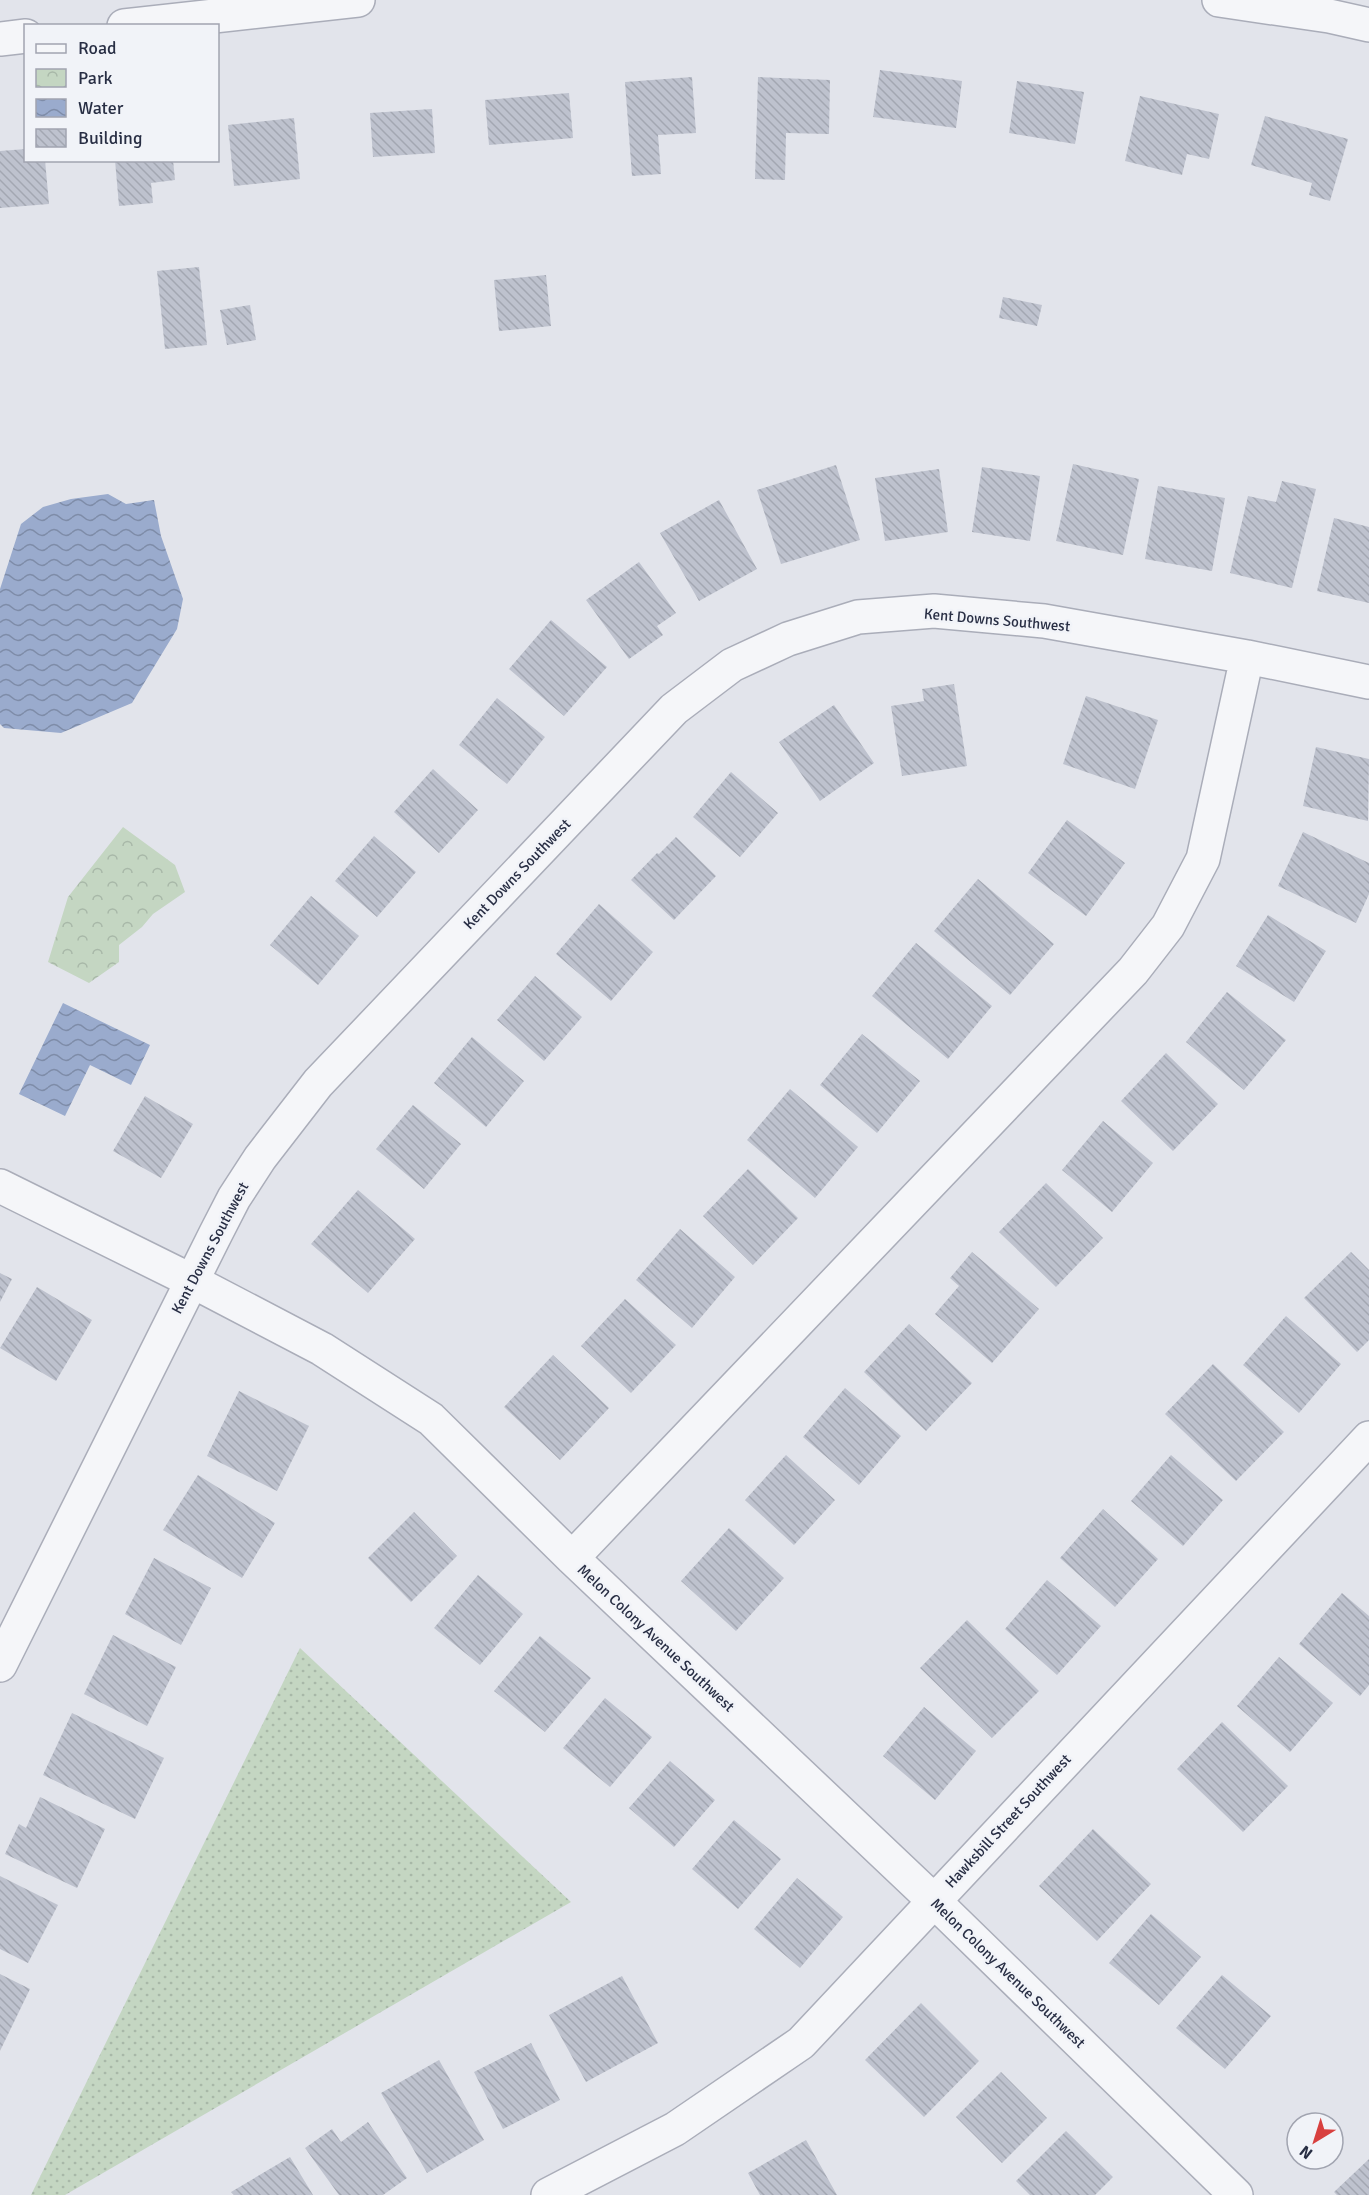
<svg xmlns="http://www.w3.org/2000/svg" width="1369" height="2195" viewBox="0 0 1369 2195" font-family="Signika,sans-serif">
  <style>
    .grass { fill: url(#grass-dots) }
    .park { fill: url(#park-crowns) }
    .water { fill: url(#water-waves) }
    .building { fill: url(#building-back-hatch) }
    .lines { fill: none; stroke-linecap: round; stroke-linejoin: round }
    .minor-casing { stroke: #aaadb9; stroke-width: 36 }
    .minor { stroke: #f5f6f9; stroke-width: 33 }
    .labels { text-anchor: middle; stroke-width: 5; stroke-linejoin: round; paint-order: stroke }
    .street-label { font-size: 15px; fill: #282e44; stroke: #f1f3f8 }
  </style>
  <defs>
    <pattern id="grass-dots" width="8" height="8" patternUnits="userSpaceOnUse" patternTransform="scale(1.5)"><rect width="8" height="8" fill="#c4d6c2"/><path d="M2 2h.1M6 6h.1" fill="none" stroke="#a8b8a8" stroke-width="1.8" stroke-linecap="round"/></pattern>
    <pattern id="park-crowns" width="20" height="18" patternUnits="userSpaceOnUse" patternTransform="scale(1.5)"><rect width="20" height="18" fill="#c4d6c2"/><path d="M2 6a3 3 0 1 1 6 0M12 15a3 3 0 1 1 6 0" fill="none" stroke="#a8b8a8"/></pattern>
    <pattern id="water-waves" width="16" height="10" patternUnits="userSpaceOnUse" patternTransform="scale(1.5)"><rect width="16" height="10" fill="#9aabcd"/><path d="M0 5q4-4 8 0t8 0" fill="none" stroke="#7e8ca8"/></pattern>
    <pattern id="building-back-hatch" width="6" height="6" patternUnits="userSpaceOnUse" patternTransform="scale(1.5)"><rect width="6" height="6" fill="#bec2ce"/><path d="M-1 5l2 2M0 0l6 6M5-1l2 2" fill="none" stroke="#a3a7b2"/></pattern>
  </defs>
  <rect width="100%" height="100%" fill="#e2e4eb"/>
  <path class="grass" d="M300 1648 571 1902 65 2195H31Z"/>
  <path class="park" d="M123 827 175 865 185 892 153 914 142 927 119 945V962L89 983 48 962 68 897Z"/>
  <path class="water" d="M108 494 126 504 154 500 161 536 183 599 177 629 132 703 61 733 4 728 0 724V589L21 524 43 507 71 499Z
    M63 1003 150 1045 131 1085 90 1065 65 1116 19 1094Z"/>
  <path class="building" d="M880 70 962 81 956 128 873 117Z
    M692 77 696 133 658 135 661 174 632 176 625 82Z
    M758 77 830 80 829 134 786 133 785 180 755 179Z
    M1017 81 1084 92 1075 144 1009 133Z
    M569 93 573 138 489 145 485 100Z
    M1140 96 1219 114 1209 159 1187 154 1182 175 1125 161Z
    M432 109 435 153 373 157 370 113Z
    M1265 116 1348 139 1330 201 1309 195 1312 183 1251 165Z
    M294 118 300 179 234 186 228 125Z
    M26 149V160H45L49 204 0 208V151Z
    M115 160H173L175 180 151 183 153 203 119 206Z
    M199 267 207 345 165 349 157 271Z
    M546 275 551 326 499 331 494 280Z
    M1003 297 1042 305 1037 326 999 318Z
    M250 305 256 340 227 345 220 310Z
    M1073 464 1139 479 1123 555 1056 541Z
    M836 465 860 540 781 564 757 490Z
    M982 467 1040 476 1030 541 972 532Z
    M939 469 948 532 885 541 875 478Z
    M1282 481 1316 489 1292 588 1230 573 1248 496 1276 502Z
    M1158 486 1225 498 1212 571 1145 559Z
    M719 500 757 569 699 601 660 533Z
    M1334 518 1369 527V603L1317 591Z
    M639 562 676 613 657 626 663 635 629 659 586 600Z
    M551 620 607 667 564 716 509 669Z
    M954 684 967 766 902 776 891 706 924 701 922 689Z
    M1086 696 1158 720 1135 789 1063 764Z
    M497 698 545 737 507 784 459 745Z
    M834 705 874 763 820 801 779 742Z
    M1316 747 1369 759 1368 821 1303 806Z
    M433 769 478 810 439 853 394 812Z
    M731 772 778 813 740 857 693 817Z
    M1067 820 1125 863 1086 916 1028 873Z
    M1303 832 1369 863V894L1356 923 1278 886Z
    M374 836 416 872 377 917 335 881Z
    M676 837 716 876 674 920 631 880 657 853 659 854Z
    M978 879 1054 944 1010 995 934 931Z
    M311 896 359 936 318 985 270 945Z
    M599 904 653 952 611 1001 556 954Z
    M1268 915 1326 951 1294 1002 1236 966Z
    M916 943 992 1006 948 1059 872 996Z
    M535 976 582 1017 544 1061 497 1020Z
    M1227 992 1286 1040 1244 1090 1186 1042Z
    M862 1034 920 1081 877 1133 820 1085Z
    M472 1037 524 1081 486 1127 434 1083Z
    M1166 1053 1218 1104 1173 1151 1121 1101Z
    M790 1089 858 1147 815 1198 747 1140Z
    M145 1096 193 1124 161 1178 113 1151Z
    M413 1105 461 1144 424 1189 376 1149Z
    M1103 1121 1153 1163 1112 1212 1062 1170Z
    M748 1169 798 1218 753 1265 703 1216Z
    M1046 1183 1103 1238 1056 1287 999 1232Z
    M358 1190 415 1239 368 1293 311 1244Z
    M680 1229 735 1277 692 1328 636 1280Z
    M972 1252 1039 1309 992 1363 935 1314 959 1286 950 1278Z
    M1351 1252 1369 1270V1340L1357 1352 1304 1298Z
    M0 1273 12 1279 0 1302Z
    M37 1287 92 1320 56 1381 0 1348Z
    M625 1299 676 1345 631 1393 581 1346Z
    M1286 1316 1341 1364 1299 1413 1243 1365Z
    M909 1324 972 1383 926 1431 864 1372Z
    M553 1355 609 1408 560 1460 504 1407Z
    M1213 1364 1284 1432 1236 1481 1165 1414Z
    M845 1388 901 1436 859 1485 803 1437Z
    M239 1391 309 1426 277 1491 207 1456Z
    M786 1455 835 1500 794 1545 745 1500Z
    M1171 1455 1223 1500 1183 1546 1131 1501Z
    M198 1475 275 1523 242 1578 163 1530Z
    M1103 1509 1158 1559 1115 1607 1060 1558Z
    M414 1512 457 1556 411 1602 368 1558Z
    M729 1528 784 1578 736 1631 681 1581Z
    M154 1558 211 1588 181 1645 125 1614Z
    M478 1575 523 1614 480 1665 434 1628Z
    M1047 1580 1101 1626 1057 1675 1005 1629Z
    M1342 1593 1369 1616V1685L1360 1696 1299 1644Z
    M967 1620 1039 1691 992 1738 920 1668Z
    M113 1635 176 1667 147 1726 84 1694Z
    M540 1636 591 1678 545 1732 494 1691Z
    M1279 1657 1333 1703 1290 1752 1237 1706Z
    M605 1698 652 1737 610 1787 563 1748Z
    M924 1707 976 1751 935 1800 883 1756Z
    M72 1713 164 1758 135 1819 43 1775Z
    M1222 1722 1288 1786 1243 1832 1177 1769Z
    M670 1761 715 1800 674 1847 629 1808Z
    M40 1797 105 1829 77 1888 5 1854 19 1824 26 1828Z
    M734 1820 781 1859 738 1909 692 1869Z
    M1093 1829 1151 1884 1097 1941 1039 1886Z
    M0 1876 58 1905 28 1963 0 1949Z
    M797 1878 843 1917 800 1968 754 1929Z
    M1151 1914 1201 1957 1159 2005 1109 1963Z
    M0 1974 30 1989 0 2051Z
    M1222 1975 1271 2016 1225 2069 1176 2028Z
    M622 1976 658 2043 586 2082 549 2015Z
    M921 2003 979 2061 924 2117 865 2060Z
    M531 2043 560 2100 503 2129 474 2072Z
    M439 2060 484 2140 427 2173 381 2093Z
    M1001 2072 1047 2118 1002 2163 956 2117Z
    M368 2122 407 2178 383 2195H339L305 2148 332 2129 341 2142Z
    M1066 2131 1113 2177 1095 2195H1030L1016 2181Z
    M806 2140 837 2195H760L748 2173Z
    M290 2157 313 2195H234L231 2192Z
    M1369 2159V2195H1337L1334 2192Z"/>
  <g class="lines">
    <g class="minor-casing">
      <path id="minor" d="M1219 0 1329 16 1369 25
        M124 26 358 0
        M0 39 26 36
        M0 1186 192 1281 322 1349 431 1419 572 1558 933 1900 1236 2195
        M572 1558 1133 971 1168 926 1203 859 1247 657
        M0 1665 216 1233 234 1198 260 1158 318 1083 674 709 732 665 788 639 858 617 934 611 1044 621 1247 657 1369 682
        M548 2195 675 2129 801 2043 1369 1438"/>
    </g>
    <use href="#minor" class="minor"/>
  </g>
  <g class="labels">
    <g class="street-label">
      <text transform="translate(997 620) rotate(5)" y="5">Kent Downs Southwest</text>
      <text transform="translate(517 874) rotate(-46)" y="5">Kent Downs Southwest</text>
      <text transform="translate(210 1248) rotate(-62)" y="5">Kent Downs Southwest</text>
      <text transform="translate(656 1638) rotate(43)" y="5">Melon Colony Avenue Southwest</text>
      <text transform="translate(1008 1821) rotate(-47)" y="5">Hawksbill Street Southwest</text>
      <text transform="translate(1008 1973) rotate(44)" y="5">Melon Colony Avenue Southwest</text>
    </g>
  </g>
  <rect x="24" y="24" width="195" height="138" fill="#f1f3f8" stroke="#a1a4b0" stroke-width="1.5"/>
  <rect x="36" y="44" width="30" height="9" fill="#f5f6f9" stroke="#a1a4b0" stroke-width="1.5"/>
  <text x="78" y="54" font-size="18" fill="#282e44">Road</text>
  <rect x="36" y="69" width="30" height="18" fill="url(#park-crowns)" stroke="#a1a4b0" stroke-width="1.5"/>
  <text x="78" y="84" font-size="18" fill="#282e44">Park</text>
  <rect x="36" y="99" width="30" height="18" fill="url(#water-waves)" stroke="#a1a4b0" stroke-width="1.5"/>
  <text x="78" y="114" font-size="18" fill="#282e44">Water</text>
  <rect x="36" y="129" width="30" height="18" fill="url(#building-back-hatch)" stroke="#a1a4b0" stroke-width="1.5"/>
  <text x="78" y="144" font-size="18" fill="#282e44">Building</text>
  <g transform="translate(1315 2141) rotate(218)"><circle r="28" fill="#f1f3f8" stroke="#a1a4b0" stroke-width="1.5"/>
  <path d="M0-4.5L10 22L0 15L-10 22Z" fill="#d8403f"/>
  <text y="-9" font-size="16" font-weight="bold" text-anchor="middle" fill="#282e44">N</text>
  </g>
</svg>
